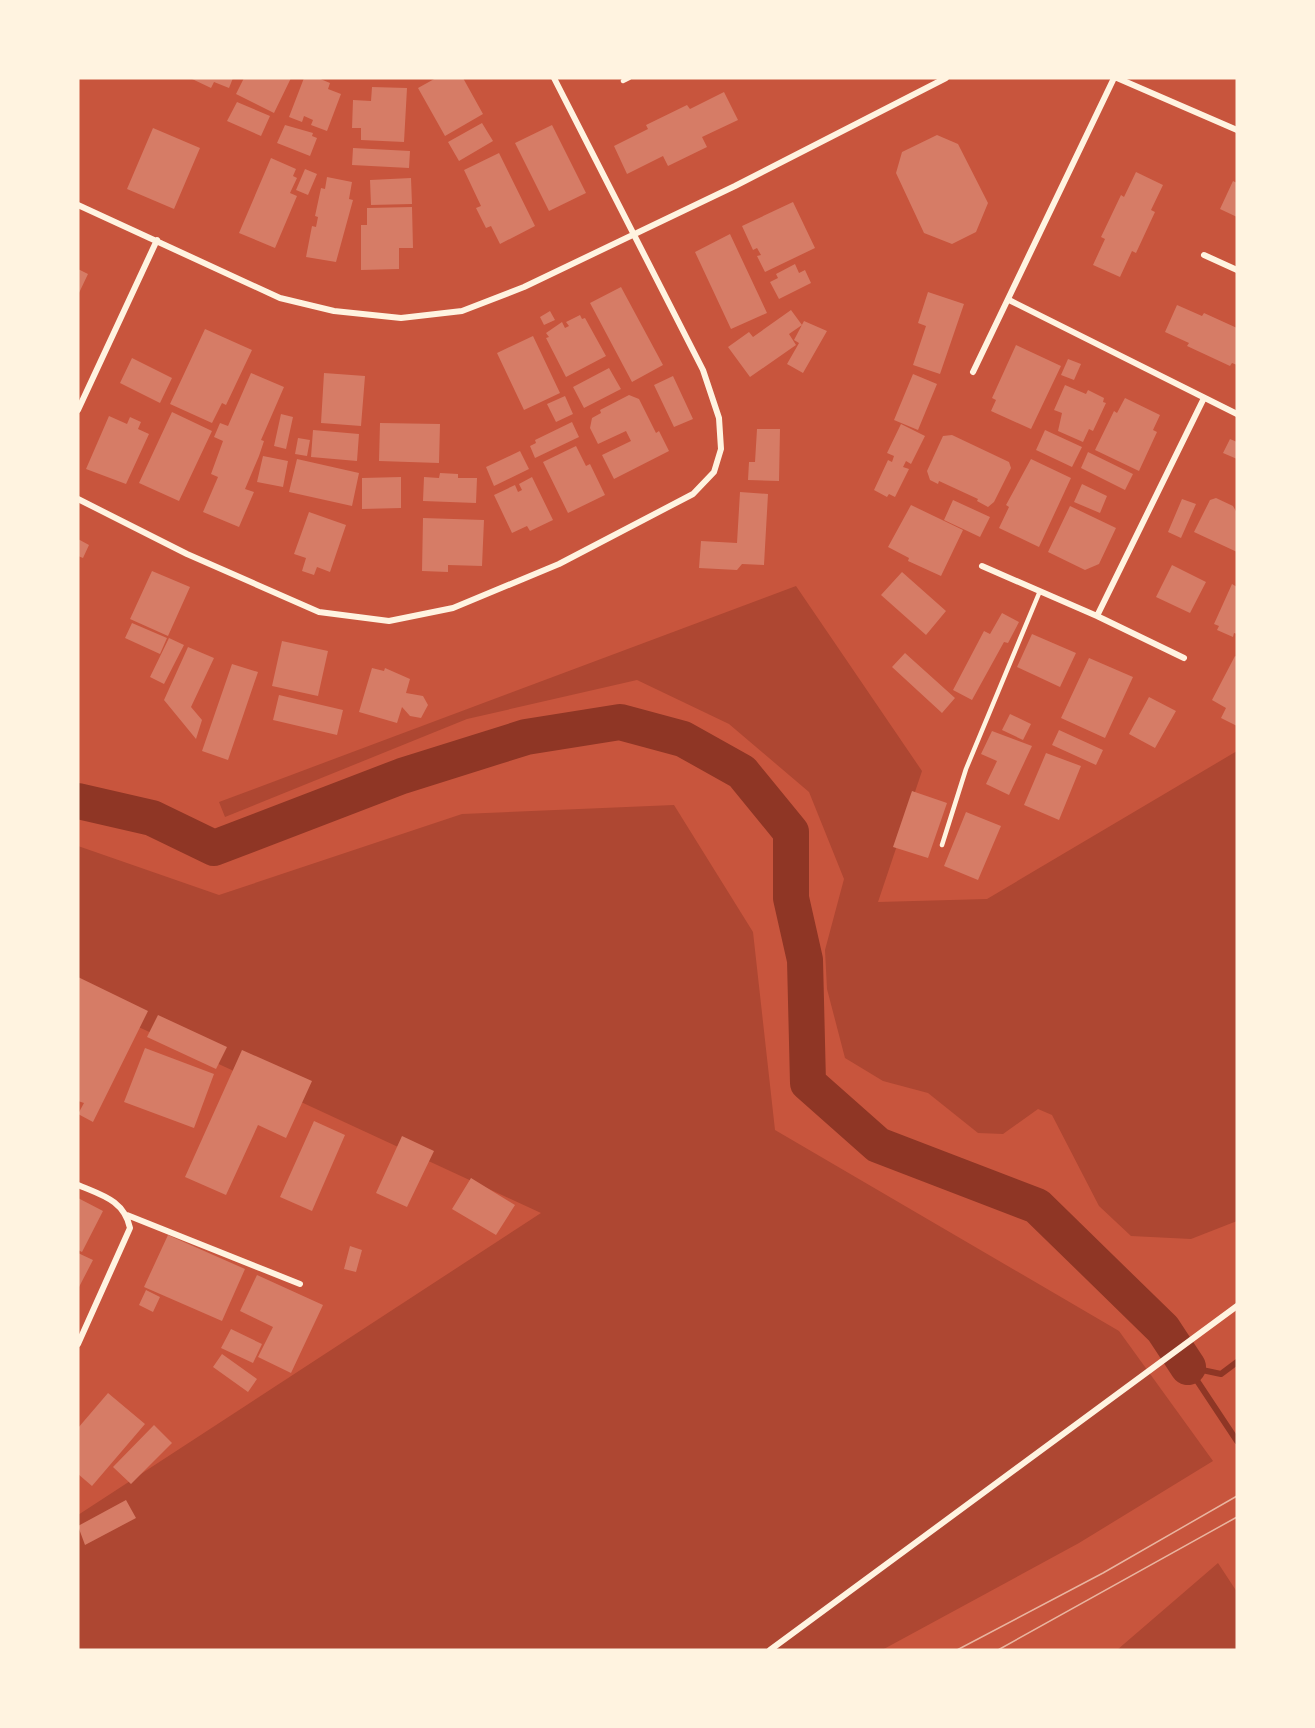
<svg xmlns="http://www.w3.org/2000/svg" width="1315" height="1728" viewBox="0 0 1315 1728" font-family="Ubuntu,sans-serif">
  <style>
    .green { fill: #ae4732 }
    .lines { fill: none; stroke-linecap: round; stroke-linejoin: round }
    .stream { stroke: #8f3625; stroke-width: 6 }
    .river { stroke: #8f3625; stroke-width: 36 }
    .building { fill: #d67c66 }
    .service { stroke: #fff3e0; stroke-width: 4.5 }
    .minor { stroke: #fff3e0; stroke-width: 6 }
    .tram { stroke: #e9b49f; stroke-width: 1.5 }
  </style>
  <rect width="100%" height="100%" fill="#c8553d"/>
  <path class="green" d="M796 586 922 771 878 902 987 899 1237 751V1221L1191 1239 1131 1236 1099 1206 1052 1115 1038 1109 1003 1134 978 1133 928 1093 883 1081 845 1058 827 989 825 950 844 879 809 792 729 724 637 680 467 719 225 817 219 802Z
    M674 805 753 932 775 1130 1119 1331 1213 1461 1079 1543 882 1650H78V1515L541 1213 78 999V846L219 895 462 814Z
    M1218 1563 1237 1592V1650H1117Z"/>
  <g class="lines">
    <path class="stream" d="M1188 1367 1237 1441
      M1188 1367 1221 1374 1237 1362"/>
    <path class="river" d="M78 801 152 818 214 848 402 776 526 737 620 722 683 739 742 772 791 832V898L805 960 808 1083 878 1145 1037 1206 1163 1329 1188 1367"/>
  </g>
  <path class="building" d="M190 78H233L229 88 214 82 211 88Z
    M244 78H291L274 113 236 94Z
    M304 78H318L330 83 328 89 341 94 327 131 311 125 313 120 304 116 302 122 289 117Z
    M436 78H463L483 114 445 136 418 88Z
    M372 87 407 88 404 142 361 140V128H352L353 100 371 101Z
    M724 92 738 120 702 137 707 147 668 166 663 156 627 174 614 146 648 129 646 125 687 105 690 109Z
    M237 102 270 116 261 136 227 121Z
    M482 123 493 141 459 161 448 142Z
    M285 125 313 133 312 136 317 138 310 156 277 143Z
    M552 125 586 193 549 211 515 143Z
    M153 128 200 148 174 209 127 189Z
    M937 135 958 144 988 203 976 232 952 244 924 233 896 173 902 152Z
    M353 148 410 151 409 168 352 165Z
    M499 153 535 226 500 244 491 226 486 228 476 208 481 206 464 170Z
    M271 158 296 169 293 176 297 178 290 193 297 196 275 248 239 233Z
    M305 169 317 174 308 195 296 190Z
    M1136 172 1163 185 1151 210 1155 212 1136 253 1132 251 1120 277 1093 265 1105 239 1101 237 1121 195 1124 197Z
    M327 177 352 182 349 199 353 200 336 262 306 257 312 226 316 227 318 217 315 216 321 188 325 189Z
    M411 178 412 204 371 205 370 180Z
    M1233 181 1237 183V217L1220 209Z
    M793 202 815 248 765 272 757 256 761 255 757 248 753 250 742 226Z
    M412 207 413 248H399V269L361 270V225H367V208Z
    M730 234 767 313 731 329 695 252Z
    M795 264 799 273 805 270 811 283 779 299 770 282 778 278 776 274Z
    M78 269 88 274 78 295Z
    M621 287 663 365 632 382 590 303Z
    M928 292 964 304 940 374 913 365 926 326 918 323Z
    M1177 305 1202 316 1204 313 1237 328V365L1232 363 1230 366 1187 346 1189 343 1165 332Z
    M791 310 802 325 789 334 796 345 750 377 728 347 749 332 753 337Z
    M550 311 555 320 544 325 540 317Z
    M580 315 582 319 585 318 606 356 566 377 546 338 549 337 546 333 562 322 565 328 569 326 566 322Z
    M804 321 827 331 803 373 787 364 799 343 794 340Z
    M205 329 252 350 226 405 222 403 212 423 170 404Z
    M533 336 560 393 524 410 497 353Z
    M1016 345 1061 366 1031 429 991 411 996 400 992 398Z
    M132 358 172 378 160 403 120 383Z
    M1068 359 1081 364 1074 380 1061 375Z
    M609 368 621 389 584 408 573 387Z
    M251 373 284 387 261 440 264 441 259 456 245 489 254 492 239 527 203 512 218 477 211 474 223 441 214 437 220 423 228 426Z
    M324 373 365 376 361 426 321 423Z
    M913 374 937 384 918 430 894 420Z
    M673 376 693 419 674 427 654 385Z
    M1065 385 1086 394 1088 390 1104 398 1103 402 1106 403 1093 431 1089 429 1083 442 1058 431 1062 413 1054 410Z
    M629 395 639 399 656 433 659 431 669 451 614 479 602 455 631 441 626 431 598 444 590 428 592 418 601 413 600 410Z
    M565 396 573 414 556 422 547 404Z
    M1125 398 1160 415 1153 430 1157 432 1139 471 1095 450 1114 411 1117 413Z
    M172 412 212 431 179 501 139 483Z
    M281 414 293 417 286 449 274 446Z
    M109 416 127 424 130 417 141 422 138 429 149 434 126 484 86 469Z
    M572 422 579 437 535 458 530 446 536 443 535 440Z
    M380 423 440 424 439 463 379 461Z
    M901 424 925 436 911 464 906 461 903 467 909 469 895 497 889 494 887 497 874 490 888 460 892 462 894 456 887 453Z
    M757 429H780L779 481 748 480 749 462H755Z
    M313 430 359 434 357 461 311 457Z
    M1045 430 1082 447 1072 467 1036 450Z
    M952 435 1009 462 1011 468 994 502 988 507 977 501 978 499 939 481 938 484 930 480 927 471 943 436Z
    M298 438 310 440 307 456 295 454Z
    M1230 439 1237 442V459L1223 453Z
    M576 446 586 466 590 464 605 495 568 513 543 462Z
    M520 451 529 469 494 486 486 467Z
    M1088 452 1133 474 1125 490 1081 468Z
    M263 456 288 461 283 487 257 482Z
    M297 459 359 473 352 506 289 492Z
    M1031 459 1071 478 1039 547 999 528 1009 507 1006 505Z
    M440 473 458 474V478H477L476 503 423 501 424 477 439 478Z
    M401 477V508L362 509V478Z
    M532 477 553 520 530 531 527 526 512 533 494 495 515 485 518 492 522 490 519 484Z
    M1082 484 1107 496 1100 513 1074 502Z
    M740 492 768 494 764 565 742 564 737 570 699 568 701 541 737 543Z
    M1216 498 1233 506 1237 513V552L1194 532 1210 500Z
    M1182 499 1196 504 1181 538 1168 532Z
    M953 500 990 517 980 537 944 520Z
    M911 505 963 530 941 576 908 561 909 558 888 547Z
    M1070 506 1116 528 1099 564 1085 570 1048 552Z
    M309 512 346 525 330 572 317 567 314 575 302 571 306 558 294 554Z
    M423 518 484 520 482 566 448 565V572L422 571Z
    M78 539 89 545 83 558 78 556Z
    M1172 565 1206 582 1190 613 1156 597Z
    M152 571 190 587 168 636 130 619Z
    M902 572 946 611 926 635 881 595Z
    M1232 584 1237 587V634L1234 633 1233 637 1217 630 1219 626 1214 624Z
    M1002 613 1019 622 1008 643 1004 642 972 700 953 690 984 631 990 634Z
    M132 623 167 638 160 654 125 638Z
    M1032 634 1076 653 1060 687 1017 667Z
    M169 638 184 645 164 684 150 677Z
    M282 641 328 651 318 696 272 686Z
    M188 647 214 658 191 707 202 720 196 739 164 700Z
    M905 653 955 698 942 713 892 667Z
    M1235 656 1237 657V726L1221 718 1226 708 1212 700Z
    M1089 658 1133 677 1105 738 1061 718Z
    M232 664 258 672 228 760 202 751Z
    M372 668 384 671 385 668 410 679 406 693 423 696 428 705 421 718 410 716 402 707 397 723 359 712Z
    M279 695 343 710 337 735 273 720Z
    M1149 697 1176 711 1155 748 1129 734Z
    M1010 714 1031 724 1023 740 1002 730Z
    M1059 730 1103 750 1096 765 1052 745Z
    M992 731 1032 746 1009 795 986 784 997 761 981 754Z
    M1046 753 1081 766 1059 820 1024 805Z
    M912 791 947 803 928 858 893 847Z
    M966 812 1001 826 978 880 944 866Z
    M78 977 148 1011 93 1122 78 1114 84 1103 78 1101Z
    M158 1015 227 1047 216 1069 147 1037Z
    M145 1048 214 1074 194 1128 124 1102Z
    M242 1050 312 1081 286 1138 258 1125 226 1195 185 1177Z
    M314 1121 345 1135 312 1211 280 1197Z
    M402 1136 434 1151 407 1207 376 1193Z
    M471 1178 515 1205 496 1235 452 1209Z
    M78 1198 103 1211 82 1252 78 1250Z
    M168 1235 245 1269 222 1321 144 1287Z
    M350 1246 362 1250 356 1272 344 1269Z
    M78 1253 93 1260 78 1289Z
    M257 1275 323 1305 291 1373 258 1357 273 1327 240 1311Z
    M146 1290 160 1297 153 1312 139 1305Z
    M231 1329 262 1344 253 1363 221 1348Z
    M222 1354 257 1379 248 1392 213 1367Z
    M108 1393 145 1424 92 1486 78 1474V1428Z
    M154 1425 172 1443 131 1484 113 1467Z
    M126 1500 136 1518 85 1545 78 1526Z"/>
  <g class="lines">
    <path class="service" d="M623 81 629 78
      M942 845 966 769 1040 591"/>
    <path class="minor" d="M1117 78 1237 130
      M78 205 280 298 334 311 401 318 462 311 524 287 735 186 946 78
      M1204 255 1237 270
      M1009 300 1237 414
      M973 372 1114 78
      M78 410 157 240
      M78 499 187 554 319 612 389 621 453 608 559 564 693 494 714 472 721 449 719 418 703 370 554 78
      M982 566 1097 616 1184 658
      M1097 616 1204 398
      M78 1185C101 1195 124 1200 130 1228L78 1344
      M127 1215 300 1284
      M770 1650 1237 1306"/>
    <path class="tram" d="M957 1650 1103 1573 1237 1496
      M998 1650 1237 1517"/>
  </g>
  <rect width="1315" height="1728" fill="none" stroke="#fff3e0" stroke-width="159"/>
</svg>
